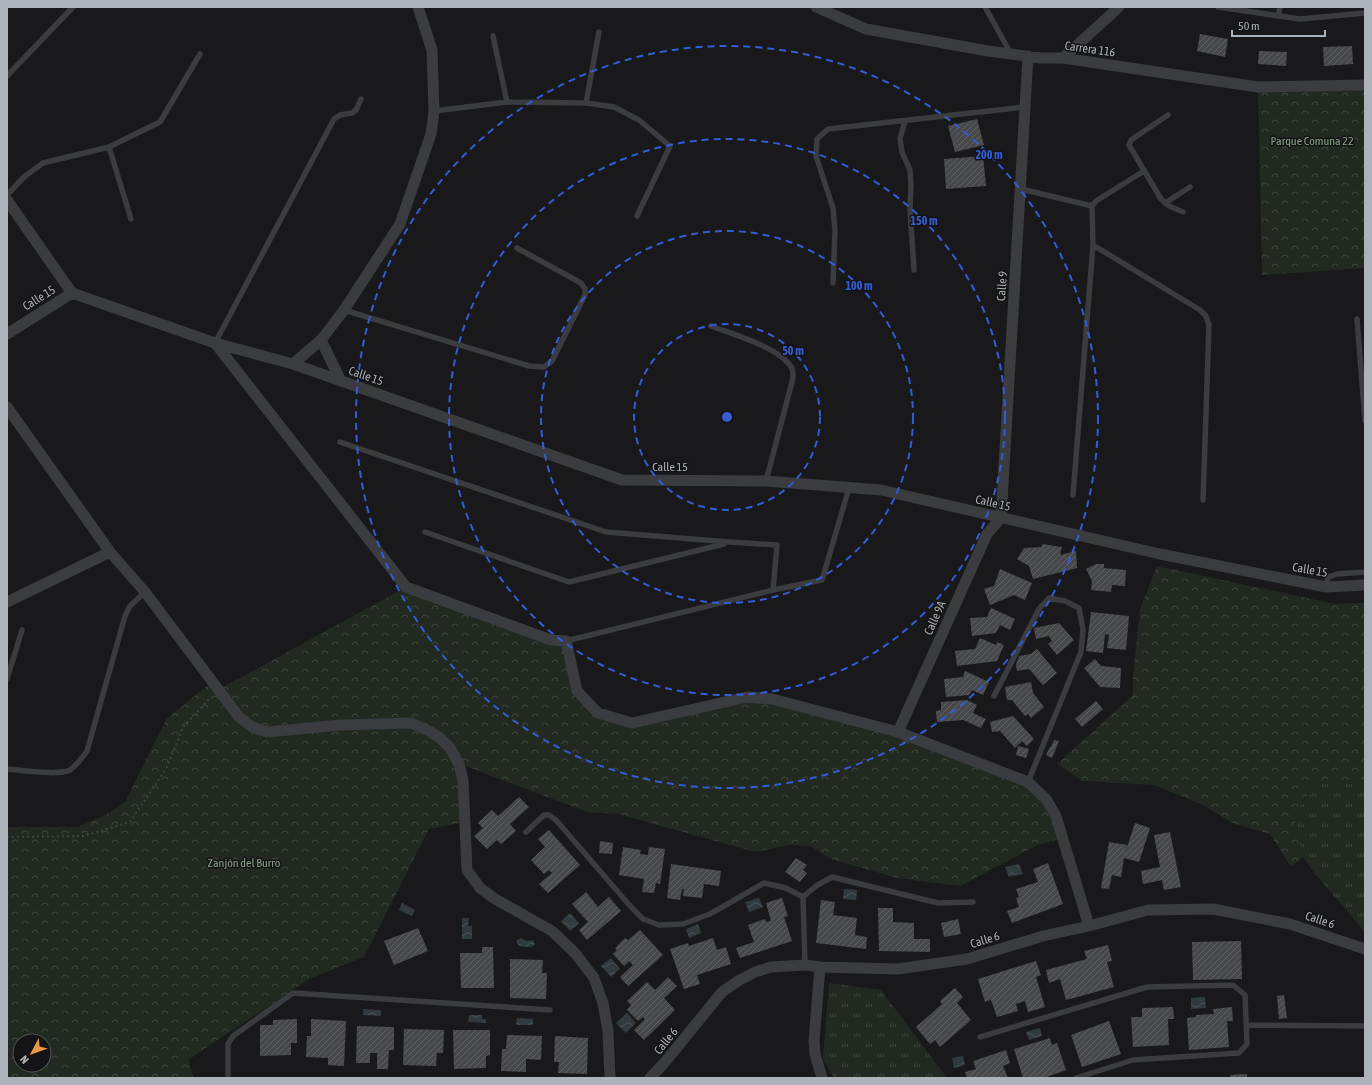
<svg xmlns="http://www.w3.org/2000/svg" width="1372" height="1085" viewBox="0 0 1372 1085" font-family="'Asap Condensed',sans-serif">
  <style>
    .grass { fill: url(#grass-tufts) }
    .forest { fill: url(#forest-crowns); fill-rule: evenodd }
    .water { fill: url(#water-waves) }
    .building { fill: url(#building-hatch) }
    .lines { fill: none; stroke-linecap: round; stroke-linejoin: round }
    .path { stroke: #404347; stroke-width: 2; stroke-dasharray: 2 3; stroke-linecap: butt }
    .lane { stroke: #3a3c40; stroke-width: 5.5 }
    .street { stroke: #3a3c40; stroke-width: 11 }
    .ring { fill: none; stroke: #325dd4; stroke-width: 2; stroke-dasharray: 7 5 }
    .labels { text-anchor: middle; stroke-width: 3; stroke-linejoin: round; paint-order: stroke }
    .street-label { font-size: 12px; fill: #acb3ba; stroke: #141416 }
    .park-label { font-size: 12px; fill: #87a485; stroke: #141416 }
    .centre { fill: #325dd4; stroke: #141416; stroke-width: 2 }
    .ring-label { font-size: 12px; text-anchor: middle; font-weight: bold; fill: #325dd4; stroke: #141416; stroke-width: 3; stroke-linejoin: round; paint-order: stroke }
  </style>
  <defs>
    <pattern id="grass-tufts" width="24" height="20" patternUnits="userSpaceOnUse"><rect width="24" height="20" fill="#212921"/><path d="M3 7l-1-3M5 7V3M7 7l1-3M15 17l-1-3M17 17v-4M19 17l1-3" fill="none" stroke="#3f463f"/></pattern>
    <pattern id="forest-crowns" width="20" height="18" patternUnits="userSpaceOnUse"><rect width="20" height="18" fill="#212921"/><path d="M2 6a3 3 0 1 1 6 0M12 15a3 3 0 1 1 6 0" fill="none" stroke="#3f463f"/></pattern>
    <pattern id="water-waves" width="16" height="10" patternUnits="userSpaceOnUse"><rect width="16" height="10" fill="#303a3f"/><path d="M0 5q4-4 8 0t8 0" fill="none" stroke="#4b5459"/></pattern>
    <pattern id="building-hatch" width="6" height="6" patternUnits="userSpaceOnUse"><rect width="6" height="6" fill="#46484b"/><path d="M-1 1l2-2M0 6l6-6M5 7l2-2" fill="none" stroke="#5e6063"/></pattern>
  </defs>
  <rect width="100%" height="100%" fill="#19191b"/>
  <path class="grass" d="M1365 779V932L1315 874 1303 857 1294 816 1314 784H1349Z
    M829 983 881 990 947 1078H834L823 1059Z"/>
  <path class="forest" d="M1365 85V268L1262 275 1258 87Z
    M1157 566 1335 604 1365 603V779L1349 784H1314L1294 816 1303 857 1291 867 1270 834 1232 823 1205 806 1155 785 1082 781 1057 764 1133 695V677L1140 609Z
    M406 587 566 641 577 691 598 713 633 723 747 697 898 732 1028 782 1046 799 1063 838 1038 845 960 886 897 878 831 859 810 846 790 845 755 852 618 814 587 812 460 764 465 822 429 829 364 957 311 978 189 1059 193 1078H7V827H78L107 814 125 802 167 718 212 682 218 690ZM20 1041H44V1065H20Z"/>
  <path class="water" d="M1019 864 1023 874 1009 877 1005 867Z
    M844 889 857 890 856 900 843 899Z
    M759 898 763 907 749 912 745 902Z
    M402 903 415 910 412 916 399 910Z
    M570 913 579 923 570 931 561 921Z
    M462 918H469L468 926H472V939H462Z
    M698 924 701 933 689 938 686 929Z
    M521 938 527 941 533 940 535 945 530 947 519 946 516 941Z
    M611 958 620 969 611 977 601 966Z
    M1205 997 1206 1008 1191 1009V998Z
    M363 1009 381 1010V1016L363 1015Z
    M627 1013 636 1023 626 1033 616 1023Z
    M469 1015H482V1019H486V1023L468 1022Z
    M517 1018 533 1019V1025H516Z
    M1040 1028 1042 1036 1029 1040 1026 1032Z
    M963 1056 965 1065 954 1068 952 1058Z"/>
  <path class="building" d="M1200 34 1228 39 1225 57 1197 51Z
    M1352 46 1353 64 1324 66 1323 47Z
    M1259 51 1287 52 1286 66 1258 64Z
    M977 119 984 145 955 152 948 126Z
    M983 156 986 186 946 189 944 159Z
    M1042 544 1062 547 1060 555 1076 551 1077 568 1033 579 1029 566 1017 559 1024 548 1042 547Z
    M1096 564H1104V568L1126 570 1125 586 1112 585 1111 592 1091 590 1092 581 1086 569Z
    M1000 569 1032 583 1025 600 1014 595 990 605 984 589 994 586Z
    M991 608 1015 619 1010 630 1000 625 996 633 972 636 970 618 987 617Z
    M1091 612 1129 616 1126 650 1107 648 1109 635 1105 634 1103 653 1086 651Z
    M1059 623 1074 640 1057 655 1048 644 1052 641 1049 636 1036 639 1034 628Z
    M980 638 996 645 997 642 1004 645 997 661 957 666 955 651 975 649Z
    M1037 649 1057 673 1043 685 1029 669 1017 671 1016 665 1019 656 1031 654Z
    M1095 659 1101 666 1121 668 1120 688 1100 687 1084 668Z
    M965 671 989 682 983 695 972 690 969 695 946 697 944 679 963 677Z
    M1031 682 1033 693 1044 707 1031 718 1028 714 1025 716 1012 700H1007L1005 687Z
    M967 700 977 705 973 713 986 719 981 728 963 720 937 722 936 711 941 710V702Z
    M1096 701 1103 709 1082 727 1075 719Z
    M1013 716 1034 739 1027 746 1022 741 1015 748 1000 731 992 732 990 722Z
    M1054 740 1059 741 1052 758 1046 755 1050 747H1051Z
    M1018 746 1029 749 1026 758 1016 755Z
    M519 797 529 807 510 824 516 831 501 844 497 840 487 849 474 836 483 828 478 823 492 810 498 816Z
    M1135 823 1150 828 1139 862 1124 858 1121 877 1112 875 1109 889 1101 888 1109 842 1127 845 1125 853Z
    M549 830 580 865 548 893 539 884 552 873 549 870 544 874 531 860 545 847 538 839Z
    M1170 832 1181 887 1164 890 1162 880 1143 884 1141 871 1160 867 1154 835Z
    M600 841 613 843 612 854 599 853Z
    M623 847 641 850 640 854 648 855 649 847 665 849 660 884 656 883 654 893 642 892 644 879 619 875Z
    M796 858 807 865 803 870 807 873 800 882 785 872Z
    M1048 863 1063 904 1012 923 1007 911 1019 907 1016 898 1019 897 1016 889 1038 882 1033 869Z
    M671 864 721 871 719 886 704 884 702 898 683 896 684 889H682L680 900 667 898Z
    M586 892 598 907 609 897 621 911 587 940 579 930 588 922 572 904Z
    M782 898 788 916 784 917 792 941 740 958 736 948 754 942 748 925 765 919 766 922 771 921 766 903Z
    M821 900 835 902 833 915 857 918 855 935 867 937 866 949 816 943Z
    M878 908H893V922L914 923V939H930V952L879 951Z
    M958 919 961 934 944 937 941 923Z
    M418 928 428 951 394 965 384 941Z
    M640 930 663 955 628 986 620 977 633 965 629 961 624 966 613 954 617 950 615 948 625 938 628 940Z
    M713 938 717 950 726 947 731 964 697 975 700 984 684 989 670 949 688 943 689 946Z
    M1241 941 1242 979 1193 980 1192 942Z
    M1108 945 1112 961 1107 962 1114 987 1066 1000 1060 979 1049 983 1046 970 1087 959 1084 951Z
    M482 947H493L494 988H461L460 953H482Z
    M510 959 543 960 542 973H547L546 999 510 998Z
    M1036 961 1041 975 1036 977 1045 1007 1028 1012 1025 1001 1016 1004 1018 1011 997 1017 991 1000 985 1002 978 979Z
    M668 977 677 986 664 998 675 1010 644 1040 634 1030 645 1019 643 1017 638 1021 627 1010 631 1005 627 1001 647 982 655 990Z
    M955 988 963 997 957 1003 971 1020 940 1047 935 1040 930 1044 916 1027 942 1004 940 1001Z
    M1284 995 1287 1018 1279 1019 1277 996Z
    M1173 1007 1174 1019H1168L1169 1045 1133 1047 1131 1017H1142V1008Z
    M1232 1007 1233 1021H1227L1229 1047 1189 1050 1187 1018 1196 1017V1015L1214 1014 1213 1009Z
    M297 1019V1043H291V1055L260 1056V1025H273V1020Z
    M311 1019 346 1021 344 1066 328 1065V1058L306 1057 307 1036H311Z
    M1109 1021 1121 1054 1082 1067 1071 1035Z
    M357 1026 394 1027V1050H389L388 1069H377V1053H370V1063H356Z
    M404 1029 444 1030 443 1053H437L436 1066 403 1065Z
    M453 1030H490V1055L486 1056V1068L454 1069Z
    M507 1035 542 1036 541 1060 526 1059V1072L501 1071 502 1049H506Z
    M555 1036 588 1038 587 1074 558 1073 559 1062H554Z
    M1050 1038 1052 1045 1057 1043 1066 1070 1044 1078H1023L1014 1049Z
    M1006 1050 1010 1063 1003 1066 1008 1078H967L965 1072 976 1069 973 1061Z
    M1247 1074V1078H1230V1075Z"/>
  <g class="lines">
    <path class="path" d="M7 837 84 836 130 822 166 769 184 726 211 697"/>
    <path class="lane" d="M985 7 1011 54
      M1218 7 1300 19 1365 13
      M1278 16 1280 7
      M493 36 507 102
      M7 76 73 7
      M586 103 599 32
      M434 111 507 102 586 103 614 107 639 120 670 146 637 216
      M1168 115 1131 140 1129 145 1161 199 1169 206 1183 212
      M905 121 900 139 902 152 910 170 911 185 910 209 914 270
      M109 147 131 219
      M1021 189 1092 206
      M7 195 24 177 43 163 109 147 160 122 200 54
      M1165 203 1190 187
      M1093 245 1200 310 1206 316 1209 325 1203 500
      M833 283 835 231 833 208 816 156 817 139 828 129 1025 107
      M344 310 529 366 544 367 552 361 585 295V289L581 283 517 248
      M1357 319 1365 421
      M711 326C732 334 774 346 789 364 793 368 793 372 793 378L766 481
      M215 343 334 119 340 115 352 113 356 110 361 99
      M340 442 606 532 730 542 777 545 773 590
      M1073 495 1093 245 1092 206 1096 201 1144 171
      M425 532 569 582 724 544
      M1326 587 1328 577 1337 574 1365 572
      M566 641 773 590 822 580 849 488
      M7 679 22 630
      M994 696 1039 609 1049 598 1065 601 1079 608 1083 629 1081 652 1028 782
      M7 769C22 770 58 776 70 770 77 765 82 758 87 751L125 616 130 606 145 592
      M526 832 544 815H549L556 820 631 907 643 919 659 925 683 924 710 914 764 883 786 888 803 897
      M803 897 816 886 832 877 938 903 973 902
      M803 897 805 965
      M1247 1025 1365 1026
      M980 1037 1147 987 1233 985 1245 995 1247 1044 1239 1053 1133 1060 1076 1078
      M228 1078V1044L233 1036 293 993 550 1010"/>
    <path class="street" d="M816 7 866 29 988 51 1041 58H1063L1258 87 1365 85
      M1063 58 1119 7
      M7 200 72 293
      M72 293 215 343 293 364 622 480 766 481 881 490 1160 554 1326 587 1365 585
      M7 334 72 293
      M321 340 341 381
      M215 343 406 587 551 640 566 641 577 691 598 713 632 723 747 697 772 699 898 732 1028 782 1046 799 1056 816 1089 926
      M293 364 321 340 344 310 400 224 431 134 434 111 432 50 418 7
      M7 407 110 552 145 592 239 717 252 727 268 732 340 725 411 723 429 731 440 738 450 748 459 764 463 780 467 870 480 888 495 899 552 931 575 953 594 978 603 1003 608 1031 610 1078
      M1001 518 1028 56
      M7 602 110 552
      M898 732 987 534 1001 518
      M820 967 814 1041 815 1054 822 1078
      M650 1078 665 1062 722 992 738 981 755 972 771 967 805 965 820 967 898 969 967 959 1043 936 1089 926 1148 910 1213 909 1290 924 1365 949"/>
  </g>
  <g class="ring">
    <circle cx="727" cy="417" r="93"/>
    <circle cx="727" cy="417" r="186"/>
    <circle cx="727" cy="417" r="278"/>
    <circle cx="727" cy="417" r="371"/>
  </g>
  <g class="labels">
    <g class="street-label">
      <text transform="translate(1090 49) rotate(8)" y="4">Carrera 116</text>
      <text transform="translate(1002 286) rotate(-86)" y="4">Calle 9</text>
      <text transform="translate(39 298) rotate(-32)" y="4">Calle 15</text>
      <text transform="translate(366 376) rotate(19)" y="4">Calle 15</text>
      <text x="670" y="471">Calle 15</text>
      <text transform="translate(993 503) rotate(13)" y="4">Calle 15</text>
      <text transform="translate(1310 570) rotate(10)" y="4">Calle 15</text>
      <text transform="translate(935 618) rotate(-66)" y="4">Calle 9A</text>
      <text transform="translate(1320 920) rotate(18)" y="4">Calle 6</text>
      <text transform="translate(985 940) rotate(-17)" y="4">Calle 6</text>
      <text transform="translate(666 1041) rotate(-51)" y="4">Calle 6</text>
    </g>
    <g class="park-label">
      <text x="1312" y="145">Parque Comuna 22</text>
      <text x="244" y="867">Zanjón del Burro</text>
    </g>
  </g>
  <circle cx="727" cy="417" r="6" class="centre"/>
  <g class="ring-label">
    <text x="989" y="159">200 m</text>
    <text x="924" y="225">150 m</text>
    <text x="859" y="290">100 m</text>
    <text x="793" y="355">50 m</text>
  </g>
  <rect width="1372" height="1085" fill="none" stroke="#acb3ba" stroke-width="16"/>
  <g transform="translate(32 1053) rotate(229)"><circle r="19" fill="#141416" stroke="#515458"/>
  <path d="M0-3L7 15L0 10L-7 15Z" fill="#e79945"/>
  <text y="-6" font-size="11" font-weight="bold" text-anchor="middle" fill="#acb3ba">N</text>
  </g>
  <path d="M1232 30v6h93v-6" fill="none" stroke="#acb3ba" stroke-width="2"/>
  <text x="1238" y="30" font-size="12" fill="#acb3ba" stroke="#141416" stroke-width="3" paint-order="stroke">50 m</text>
</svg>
